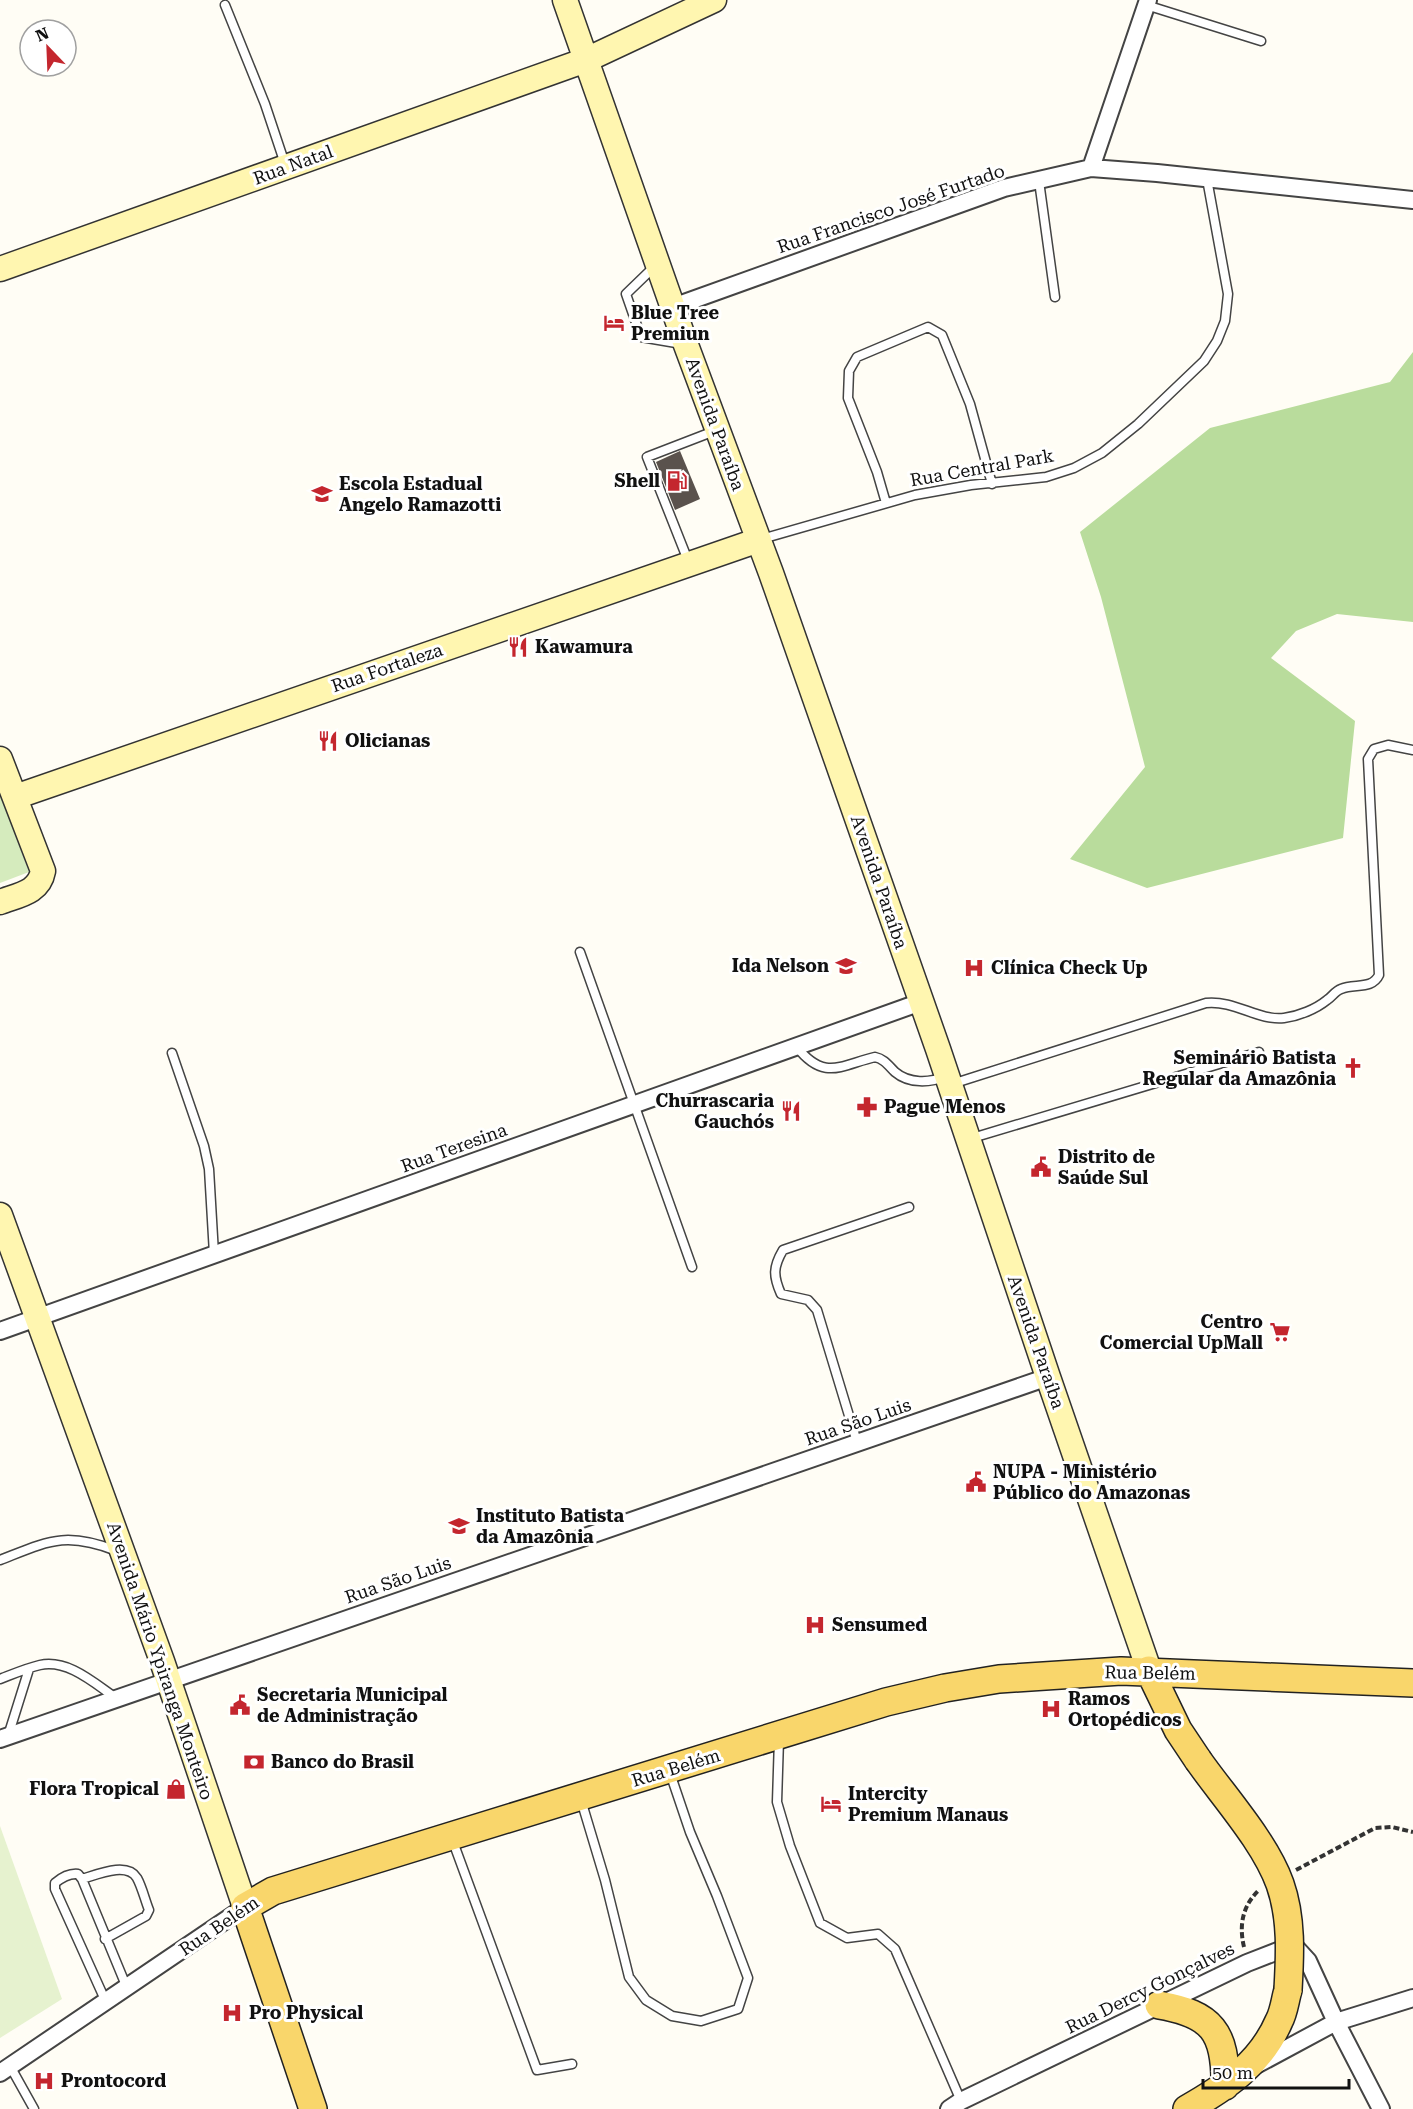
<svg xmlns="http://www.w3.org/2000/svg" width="1413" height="2109" viewBox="0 0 1413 2109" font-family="'Roboto Serif',serif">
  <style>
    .green { fill: #d5ebbd }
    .forest { fill: #b9dc9c }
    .pitch { fill: #e6f2cf }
    .building { fill: #5a524d }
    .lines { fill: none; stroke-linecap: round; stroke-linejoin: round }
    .lane-casing { stroke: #444; stroke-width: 11 }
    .street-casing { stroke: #444; stroke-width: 20 }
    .secondary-casing { stroke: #333; stroke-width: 27 }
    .primary-casing { stroke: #222; stroke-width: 30 }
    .path { stroke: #333; stroke-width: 4; stroke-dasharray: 6 3; stroke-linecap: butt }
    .lane { stroke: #fff; stroke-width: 8 }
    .street { stroke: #fff; stroke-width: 16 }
    .secondary { stroke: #fff6b0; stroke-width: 24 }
    .primary { stroke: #f9d66b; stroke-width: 27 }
    .primary-bridge-casing { stroke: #222; stroke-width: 30; stroke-linecap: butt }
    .primary-bridge { stroke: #f9d66b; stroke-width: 27 }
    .labels { text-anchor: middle; stroke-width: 6; stroke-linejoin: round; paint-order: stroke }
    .street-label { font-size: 18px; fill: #111; stroke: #fff }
    .poi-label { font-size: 18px; font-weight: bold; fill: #111; stroke: #fff; text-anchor: start }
  </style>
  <rect width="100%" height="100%" fill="#fffdf5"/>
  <path class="green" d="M0 793 29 872 0 883Z"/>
  <path class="forest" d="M1413 352V622L1337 614 1296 631 1271 658 1355 721 1343 838 1147 888 1070 859 1145 767 1101 597 1080 532 1210 428 1390 382Z"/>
  <path class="pitch" d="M0 1826 62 1999 0 2038Z"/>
  <path class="building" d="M680 451 700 499 675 510 656 462Z"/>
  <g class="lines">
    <g class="lane-casing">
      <path id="lane" d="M225 5 265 104 285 164
        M1146 5 1261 41
        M1039 181 1055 297
        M655 266 626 294 641 337 682 344
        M886 503 877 472 848 398 849 371 857 357 928 327 942 335 970 404 992 484
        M762 539 915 495 971 485 1046 477 1074 468 1102 453 1138 424 1204 361 1217 341 1225 321 1228 294 1207 179
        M689 563 647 457 717 430
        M580 952 692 1267
        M796 1046C824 1082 841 1065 875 1057 884 1059 888 1065 895 1072 909 1084 930 1083 946 1076
        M172 1053 204 1146 209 1169 214 1254
        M952 1084 1206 1003C1235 1000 1258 1021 1284 1018 1299 1016 1316 1009 1327 1000 1332 997 1335 991 1341 989 1354 983 1372 990 1379 975L1368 759 1374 749 1388 745 1413 750
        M969 1139 1259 1052
        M857 1442 817 1310 808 1300 781 1294C773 1276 773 1267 783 1250L909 1207
        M0 1560C49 1541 65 1531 117 1551
        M0 1679C13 1674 27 1668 40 1665 68 1659 94 1683 116 1698
        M8 1736 29 1669
        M779 1739 777 1802 790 1846 820 1923 847 1938 878 1934 895 1949 961 2101
        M581 1800 605 1880 629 1977 646 2000 672 2016 701 2021 738 2009 748 1978 717 1896 690 1832 670 1773
        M452 1839 537 2070 572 2064
        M82 1879C96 1875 127 1861 137 1878 142 1887 145 1900 149 1910L146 1916 105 1939
        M106 2002 55 1889V1883C61 1878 69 1873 78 1874L82 1879 127 1988
        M10 2066 34 2109"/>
    </g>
    <g class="street-casing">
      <path id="street" d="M1091 168 1148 0
        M673 307 1004 188 1091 168 1157 173 1413 200
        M0 1331 921 1002
        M0 1739 1048 1377
        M0 2073 245 1907
        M949 2109 961 2101 1247 1963 1283 1949H1297L1308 1961 1336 2022 1258 2064
        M1381 2109 1336 2022 1413 1998"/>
    </g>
    <g class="secondary-casing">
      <path id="secondary" d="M565 0 686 345 771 573 938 1049 1048 1377 1149 1670
        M0 269 586 60 714 0
        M0 759 43 871C39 893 18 895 0 902
        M15 797 759 540
        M0 1215 162 1661 245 1907"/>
    </g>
    <g class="primary-casing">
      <path id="primary" d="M1149 1670 1178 1730 1198 1760
        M1159 2005C1212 2014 1226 2032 1225 2086
        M313 2109 245 1907 273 1891 886 1702 945 1688 999 1679 1121 1671 1413 1683
        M1187 2109C1226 2087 1261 2063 1279 2021 1284 2012 1285 2000 1288 1990"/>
    </g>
    <path class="path" d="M1296 1870 1375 1828 1392 1827 1413 1832
      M1244 1947C1239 1926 1242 1907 1258 1891"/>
    <use href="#lane" class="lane"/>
    <use href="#street" class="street"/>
    <use href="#secondary" class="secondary"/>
    <use href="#primary" class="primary"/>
    <g class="primary-bridge-casing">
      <path id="primary-bridge" d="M1198 1760C1224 1797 1265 1842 1280 1884 1292 1918 1290 1955 1288 1990"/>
    </g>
    <use href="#primary-bridge" class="primary-bridge"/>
  </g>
  <defs>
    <g id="hotel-bare" transform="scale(1.62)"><path d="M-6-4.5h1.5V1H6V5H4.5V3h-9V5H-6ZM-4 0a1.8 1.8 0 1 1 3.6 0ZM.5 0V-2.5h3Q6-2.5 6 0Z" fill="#c4262e" stroke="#fff" stroke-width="2.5" paint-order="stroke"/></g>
    <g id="fuel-bare" transform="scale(1.62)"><path d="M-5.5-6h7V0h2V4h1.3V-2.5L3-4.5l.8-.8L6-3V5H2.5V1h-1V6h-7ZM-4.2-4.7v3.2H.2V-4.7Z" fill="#c4262e" stroke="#fff" stroke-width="2.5" paint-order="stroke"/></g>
    <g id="school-bare" transform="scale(1.62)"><path d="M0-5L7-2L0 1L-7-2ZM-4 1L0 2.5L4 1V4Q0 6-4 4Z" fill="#c4262e" stroke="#fff" stroke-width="2.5" paint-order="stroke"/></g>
    <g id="restaurant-bare" transform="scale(1.62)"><path d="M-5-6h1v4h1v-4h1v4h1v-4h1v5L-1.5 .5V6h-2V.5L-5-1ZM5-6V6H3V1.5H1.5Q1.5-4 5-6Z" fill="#c4262e" stroke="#fff" stroke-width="2.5" paint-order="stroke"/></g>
    <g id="hospital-bare" transform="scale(1.62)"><path d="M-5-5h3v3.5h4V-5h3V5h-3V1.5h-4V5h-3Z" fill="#c4262e" stroke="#fff" stroke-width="2.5" paint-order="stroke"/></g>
    <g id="church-bare" transform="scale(1.62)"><path d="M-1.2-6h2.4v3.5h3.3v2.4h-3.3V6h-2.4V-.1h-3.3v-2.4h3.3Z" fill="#c4262e" stroke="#fff" stroke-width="2.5" paint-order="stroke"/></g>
    <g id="pharmacy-bare" transform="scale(1.62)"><path d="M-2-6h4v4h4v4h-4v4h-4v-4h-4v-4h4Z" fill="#c4262e" stroke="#fff" stroke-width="2.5" paint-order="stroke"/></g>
    <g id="civic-bare" transform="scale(1.62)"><path d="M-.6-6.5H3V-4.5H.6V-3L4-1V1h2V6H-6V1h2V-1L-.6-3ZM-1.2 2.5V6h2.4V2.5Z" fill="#c4262e" stroke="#fff" stroke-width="2.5" paint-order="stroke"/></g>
    <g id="supermarket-bare" transform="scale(1.62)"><path d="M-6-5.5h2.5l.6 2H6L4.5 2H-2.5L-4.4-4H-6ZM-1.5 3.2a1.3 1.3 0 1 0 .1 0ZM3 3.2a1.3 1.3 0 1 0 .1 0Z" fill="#c4262e" stroke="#fff" stroke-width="2.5" paint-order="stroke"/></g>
    <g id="bank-bare" transform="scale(1.62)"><path d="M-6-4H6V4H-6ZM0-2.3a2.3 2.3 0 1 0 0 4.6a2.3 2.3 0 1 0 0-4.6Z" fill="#c4262e" stroke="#fff" stroke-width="2.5" paint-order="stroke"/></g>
    <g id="shop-bare" transform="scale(1.62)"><path d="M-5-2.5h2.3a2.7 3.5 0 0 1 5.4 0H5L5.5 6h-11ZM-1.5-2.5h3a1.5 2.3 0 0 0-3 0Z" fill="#c4262e" stroke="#fff" stroke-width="2.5" paint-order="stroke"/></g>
  </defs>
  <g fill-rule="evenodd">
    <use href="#hotel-bare" x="614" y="323"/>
    <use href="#fuel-bare" x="677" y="481"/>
    <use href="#school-bare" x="322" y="494"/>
    <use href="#restaurant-bare" x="518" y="647"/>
    <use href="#restaurant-bare" x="328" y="741"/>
    <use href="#school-bare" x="846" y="966"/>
    <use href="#hospital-bare" x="974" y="968"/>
    <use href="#church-bare" x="1353" y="1068"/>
    <use href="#pharmacy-bare" x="867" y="1107"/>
    <use href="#restaurant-bare" x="791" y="1111"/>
    <use href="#civic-bare" x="1041" y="1167"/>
    <use href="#supermarket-bare" x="1280" y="1332"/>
    <use href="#civic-bare" x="976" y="1482"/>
    <use href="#school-bare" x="459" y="1526"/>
    <use href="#hospital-bare" x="815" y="1625"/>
    <use href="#civic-bare" x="240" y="1705"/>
    <use href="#hospital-bare" x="1051" y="1709"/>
    <use href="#bank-bare" x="254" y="1762"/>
    <use href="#shop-bare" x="176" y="1789"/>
    <use href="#hotel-bare" x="831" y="1804"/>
    <use href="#hospital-bare" x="232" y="2013"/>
    <use href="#hospital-bare" x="44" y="2081"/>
  </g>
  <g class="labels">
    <g class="street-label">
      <text transform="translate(293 165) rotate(-20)" y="6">Rua Natal</text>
      <text transform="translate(891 209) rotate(-19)" y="6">Rua Francisco José Furtado</text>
      <text transform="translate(715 424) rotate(70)" y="6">Avenida Paraíba</text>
      <text transform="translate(982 468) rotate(-10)" y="6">Rua Central Park</text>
      <text transform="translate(387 668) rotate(-19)" y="6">Rua Fortaleza</text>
      <text transform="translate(879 882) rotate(71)" y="6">Avenida Paraíba</text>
      <text transform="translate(454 1148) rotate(-20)" y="6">Rua Teresina</text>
      <text transform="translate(1036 1342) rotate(71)" y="6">Avenida Paraíba</text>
      <text transform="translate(858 1422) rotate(-19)" y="6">Rua São Luis</text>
      <text transform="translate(398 1580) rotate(-19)" y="6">Rua São Luis</text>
      <text transform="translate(160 1661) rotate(71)" y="6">Avenida Mário Ypiranga Monteiro</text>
      <text transform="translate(1150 1673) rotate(1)" y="6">Rua Belém</text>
      <text transform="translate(676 1768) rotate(-17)" y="6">Rua Belém</text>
      <text transform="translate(219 1926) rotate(-34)" y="6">Rua Belém</text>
      <text transform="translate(1150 1988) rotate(-26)" y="6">Rua Dercy Gonçalves</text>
    </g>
    <g class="poi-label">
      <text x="631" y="319">Blue Tree<tspan x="631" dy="21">Premiun</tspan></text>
      <text x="660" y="487" text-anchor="end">Shell</text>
      <text x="339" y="490">Escola Estadual<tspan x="339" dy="21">Angelo Ramazotti</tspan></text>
      <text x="535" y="653">Kawamura</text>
      <text x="345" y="747">Olicianas</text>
      <text x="829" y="972" text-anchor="end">Ida Nelson</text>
      <text x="991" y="974">Clínica Check Up</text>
      <text x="1336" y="1064" text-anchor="end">Seminário Batista<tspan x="1336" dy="21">Regular da Amazônia</tspan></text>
      <text x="774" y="1107" text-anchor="end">Churrascaria<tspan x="774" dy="21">Gaucho´s</tspan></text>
      <text x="884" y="1113">Pague Menos</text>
      <text x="1058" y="1163">Distrito de<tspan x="1058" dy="21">Saúde Sul</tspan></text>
      <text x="1263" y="1328" text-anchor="end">Centro<tspan x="1263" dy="21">Comercial UpMall</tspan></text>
      <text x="993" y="1478">NUPA - Ministério<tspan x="993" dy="21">Público do Amazonas</tspan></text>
      <text x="476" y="1522">Instituto Batista<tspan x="476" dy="21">da Amazônia</tspan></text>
      <text x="832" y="1631">Sensumed</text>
      <text x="257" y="1701">Secretaria Municipal<tspan x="257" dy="21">de Administração</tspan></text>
      <text x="1068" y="1705">Ramos<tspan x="1068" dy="21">Ortopédicos</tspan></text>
      <text x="271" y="1768">Banco do Brasil</text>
      <text x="159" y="1795" text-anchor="end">Flora Tropical</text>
      <text x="848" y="1800">Intercity<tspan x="848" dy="21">Premium Manaus</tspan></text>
      <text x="249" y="2019">Pro Physical</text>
      <text x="61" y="2087">Prontocord</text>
    </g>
  </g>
  <g transform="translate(48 48) rotate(337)"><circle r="28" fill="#ffffff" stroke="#a0a0a0" stroke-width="1.5"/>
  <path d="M0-4.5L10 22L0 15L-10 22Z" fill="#c4262e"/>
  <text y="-9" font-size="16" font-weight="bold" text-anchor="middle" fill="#111111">N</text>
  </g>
  <path d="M1203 2079v9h146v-9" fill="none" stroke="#111111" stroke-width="3"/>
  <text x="1212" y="2079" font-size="18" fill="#111111" stroke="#ffffff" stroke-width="4.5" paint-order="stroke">50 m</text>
</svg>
